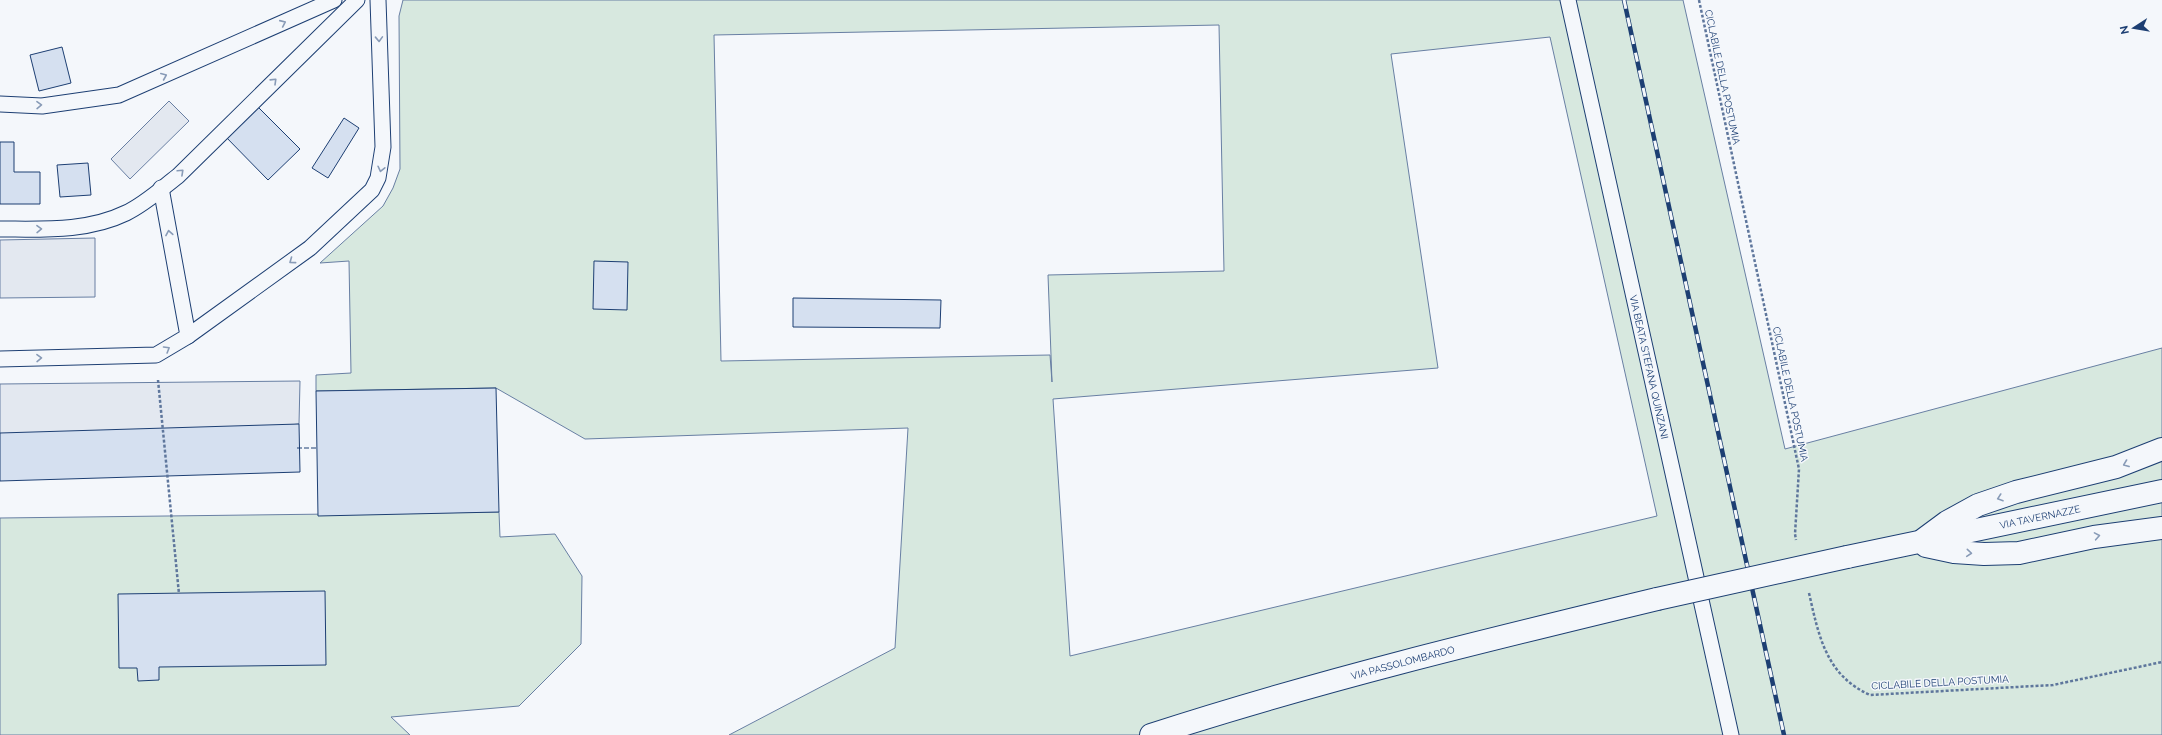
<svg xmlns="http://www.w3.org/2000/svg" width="2162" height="735" viewBox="0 0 2162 735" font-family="Raleway,sans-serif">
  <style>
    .green { fill: #d7e8df; stroke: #687fa3; fill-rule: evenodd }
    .parking { fill: #e3e8f0; stroke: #687fa3 }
    .building { fill: #d5e0f0; stroke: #1d3f73 }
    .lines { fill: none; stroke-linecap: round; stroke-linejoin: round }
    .lane-casing { stroke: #1d3f73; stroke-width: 17 }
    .secondary-casing { stroke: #1d3f73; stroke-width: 24 }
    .path { stroke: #5e769c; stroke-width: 2.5; stroke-dasharray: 3 2; stroke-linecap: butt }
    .lane { stroke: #f4f7fb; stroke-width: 15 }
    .secondary { stroke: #f4f7fb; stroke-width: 22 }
    .rail-casing { stroke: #1d3f73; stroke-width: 4.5 }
    .rail { stroke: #f4f7fb; stroke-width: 3; stroke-dasharray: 9; stroke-linecap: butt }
    .secondary-bridge-casing { stroke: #1d3f73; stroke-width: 24; stroke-linecap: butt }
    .secondary-bridge { stroke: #f4f7fb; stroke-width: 22 }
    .fence { stroke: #1d3f73; stroke-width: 1; stroke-dasharray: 5 2; stroke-linecap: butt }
    .oneway { stroke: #889bb7 }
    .labels { text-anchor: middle; stroke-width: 3; stroke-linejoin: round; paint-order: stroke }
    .street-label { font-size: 10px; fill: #1d3f73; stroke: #f4f7fb }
  </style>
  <rect width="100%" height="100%" fill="#f4f7fb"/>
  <path class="green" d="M403 0H1683L1785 449 2162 348V735H729L895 648 908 428 585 439 496 388 316 391V375L351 373 349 261 320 263 383 206 393 188 400 169 399 16ZM1219 25 1224 271 1048 275 1052 382 1050 355 721 361 714 35ZM1550 37 1657 516 1070 656 1053 399 1438 368 1391 54Z
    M499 512 500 537 555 534 582 576 581 644 519 706 391 717 410 735H0V518Z"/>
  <path class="parking" d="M169 101 189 121 130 179 111 159Z
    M95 238V297L0 298V240Z
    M300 381 299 424 0 455V384Z"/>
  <path class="building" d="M62 47 71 83 39 91 30 55Z
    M254 103 300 149 268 180 223 134Z
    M344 118 359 128 328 178 312 168Z
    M0 142H14V172H40V204H0Z
    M88 163 91 195 60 197 57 165Z
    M594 261 628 262 627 310 593 309Z
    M793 298 941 300 940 328 793 327Z
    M496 388 499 512 318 516 316 391Z
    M299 424 300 472 0 481V433Z
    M325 591 326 665 159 667V680L138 681 137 668H119L118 594Z"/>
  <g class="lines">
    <g class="lane-casing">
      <g id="lane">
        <path id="s1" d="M1568 0 1731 735"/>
        <path d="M0 104 42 106 119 95 334 0"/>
        <path d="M0 229C42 229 87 232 126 213 145 204 161 189 178 176L357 0"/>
        <path d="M188 336 310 248 372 190 378 178 383 147 378 0"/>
        <path d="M0 359 156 355 188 336 161 188"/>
      </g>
    </g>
    <g class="secondary-casing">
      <g id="secondary">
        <path d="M1924 539 1947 522 1978 505 2016 492 2116 467 2162 449"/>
        <path d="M1926 546 1954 552 1984 554 2019 553 2094 537 2162 528"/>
        <path id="s2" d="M1847 557 2162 491"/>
        <path id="s3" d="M1151 735C1317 681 1487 640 1657 599"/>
      </g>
    </g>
    <path class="path" d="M1699 0 1799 469 1795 534 1796 540
      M158 380 179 594
      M1809 593C1819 637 1826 675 1870 695L2053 685 2162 662"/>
    <use href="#lane" class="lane"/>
    <use href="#secondary" class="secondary"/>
    <g class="rail-casing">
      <path id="rail" d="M1624 0 1784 735"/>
    </g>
    <use href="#rail" class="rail"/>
    <g class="secondary-bridge-casing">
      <path id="secondary-bridge" d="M1657 599 1847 557"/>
    </g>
    <use href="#secondary-bridge" class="secondary-bridge"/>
    <path class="fence" d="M297 448H317"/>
  </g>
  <defs><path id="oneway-chevron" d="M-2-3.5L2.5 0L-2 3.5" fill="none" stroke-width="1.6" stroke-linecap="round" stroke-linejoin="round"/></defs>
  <g class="oneway">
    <use href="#oneway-chevron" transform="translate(283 23) rotate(-24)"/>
    <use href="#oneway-chevron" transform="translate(379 39) rotate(88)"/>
    <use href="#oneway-chevron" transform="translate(164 76) rotate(-23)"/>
    <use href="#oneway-chevron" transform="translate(274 81) rotate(-44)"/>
    <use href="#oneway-chevron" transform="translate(39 105) rotate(-1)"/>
    <use href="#oneway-chevron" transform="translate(381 169) rotate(103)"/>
    <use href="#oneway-chevron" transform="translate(181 172) rotate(-43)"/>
    <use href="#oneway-chevron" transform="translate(39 229) rotate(-1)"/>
    <use href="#oneway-chevron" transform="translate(169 233) rotate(-100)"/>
    <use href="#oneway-chevron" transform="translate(292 261) rotate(144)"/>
    <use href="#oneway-chevron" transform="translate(167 349) rotate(-31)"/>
    <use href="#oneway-chevron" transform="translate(39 358) rotate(-1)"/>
    <use href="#oneway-chevron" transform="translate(2126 464) rotate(159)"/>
    <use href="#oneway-chevron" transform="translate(2000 498) rotate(161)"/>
    <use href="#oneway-chevron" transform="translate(2097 536) rotate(-10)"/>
    <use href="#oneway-chevron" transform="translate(1969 553) rotate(5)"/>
  </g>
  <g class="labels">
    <g class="street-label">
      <text transform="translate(1723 77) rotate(78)" y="4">CICLABILE DELLA POSTUMIA</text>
      <text dy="4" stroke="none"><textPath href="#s1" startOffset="376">VIA BEATA STEFANA QUINZANI</textPath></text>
      <text transform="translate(1791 394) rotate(78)" y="4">CICLABILE DELLA POSTUMIA</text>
      <text dy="4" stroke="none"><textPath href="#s2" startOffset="197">VIA TAVERNAZZE</textPath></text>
      <text dy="4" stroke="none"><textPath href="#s3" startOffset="262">VIA PASSOLOMBARDO</textPath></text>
      <text transform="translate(1940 682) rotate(-3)" y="4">CICLABILE DELLA POSTUMIA</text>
    </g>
  </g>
  <g transform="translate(2134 28) rotate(258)" stroke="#f4f7fb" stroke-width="3" paint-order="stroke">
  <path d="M0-3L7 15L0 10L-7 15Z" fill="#1d3f73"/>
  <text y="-6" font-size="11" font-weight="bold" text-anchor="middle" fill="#1d3f73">N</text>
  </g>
</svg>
